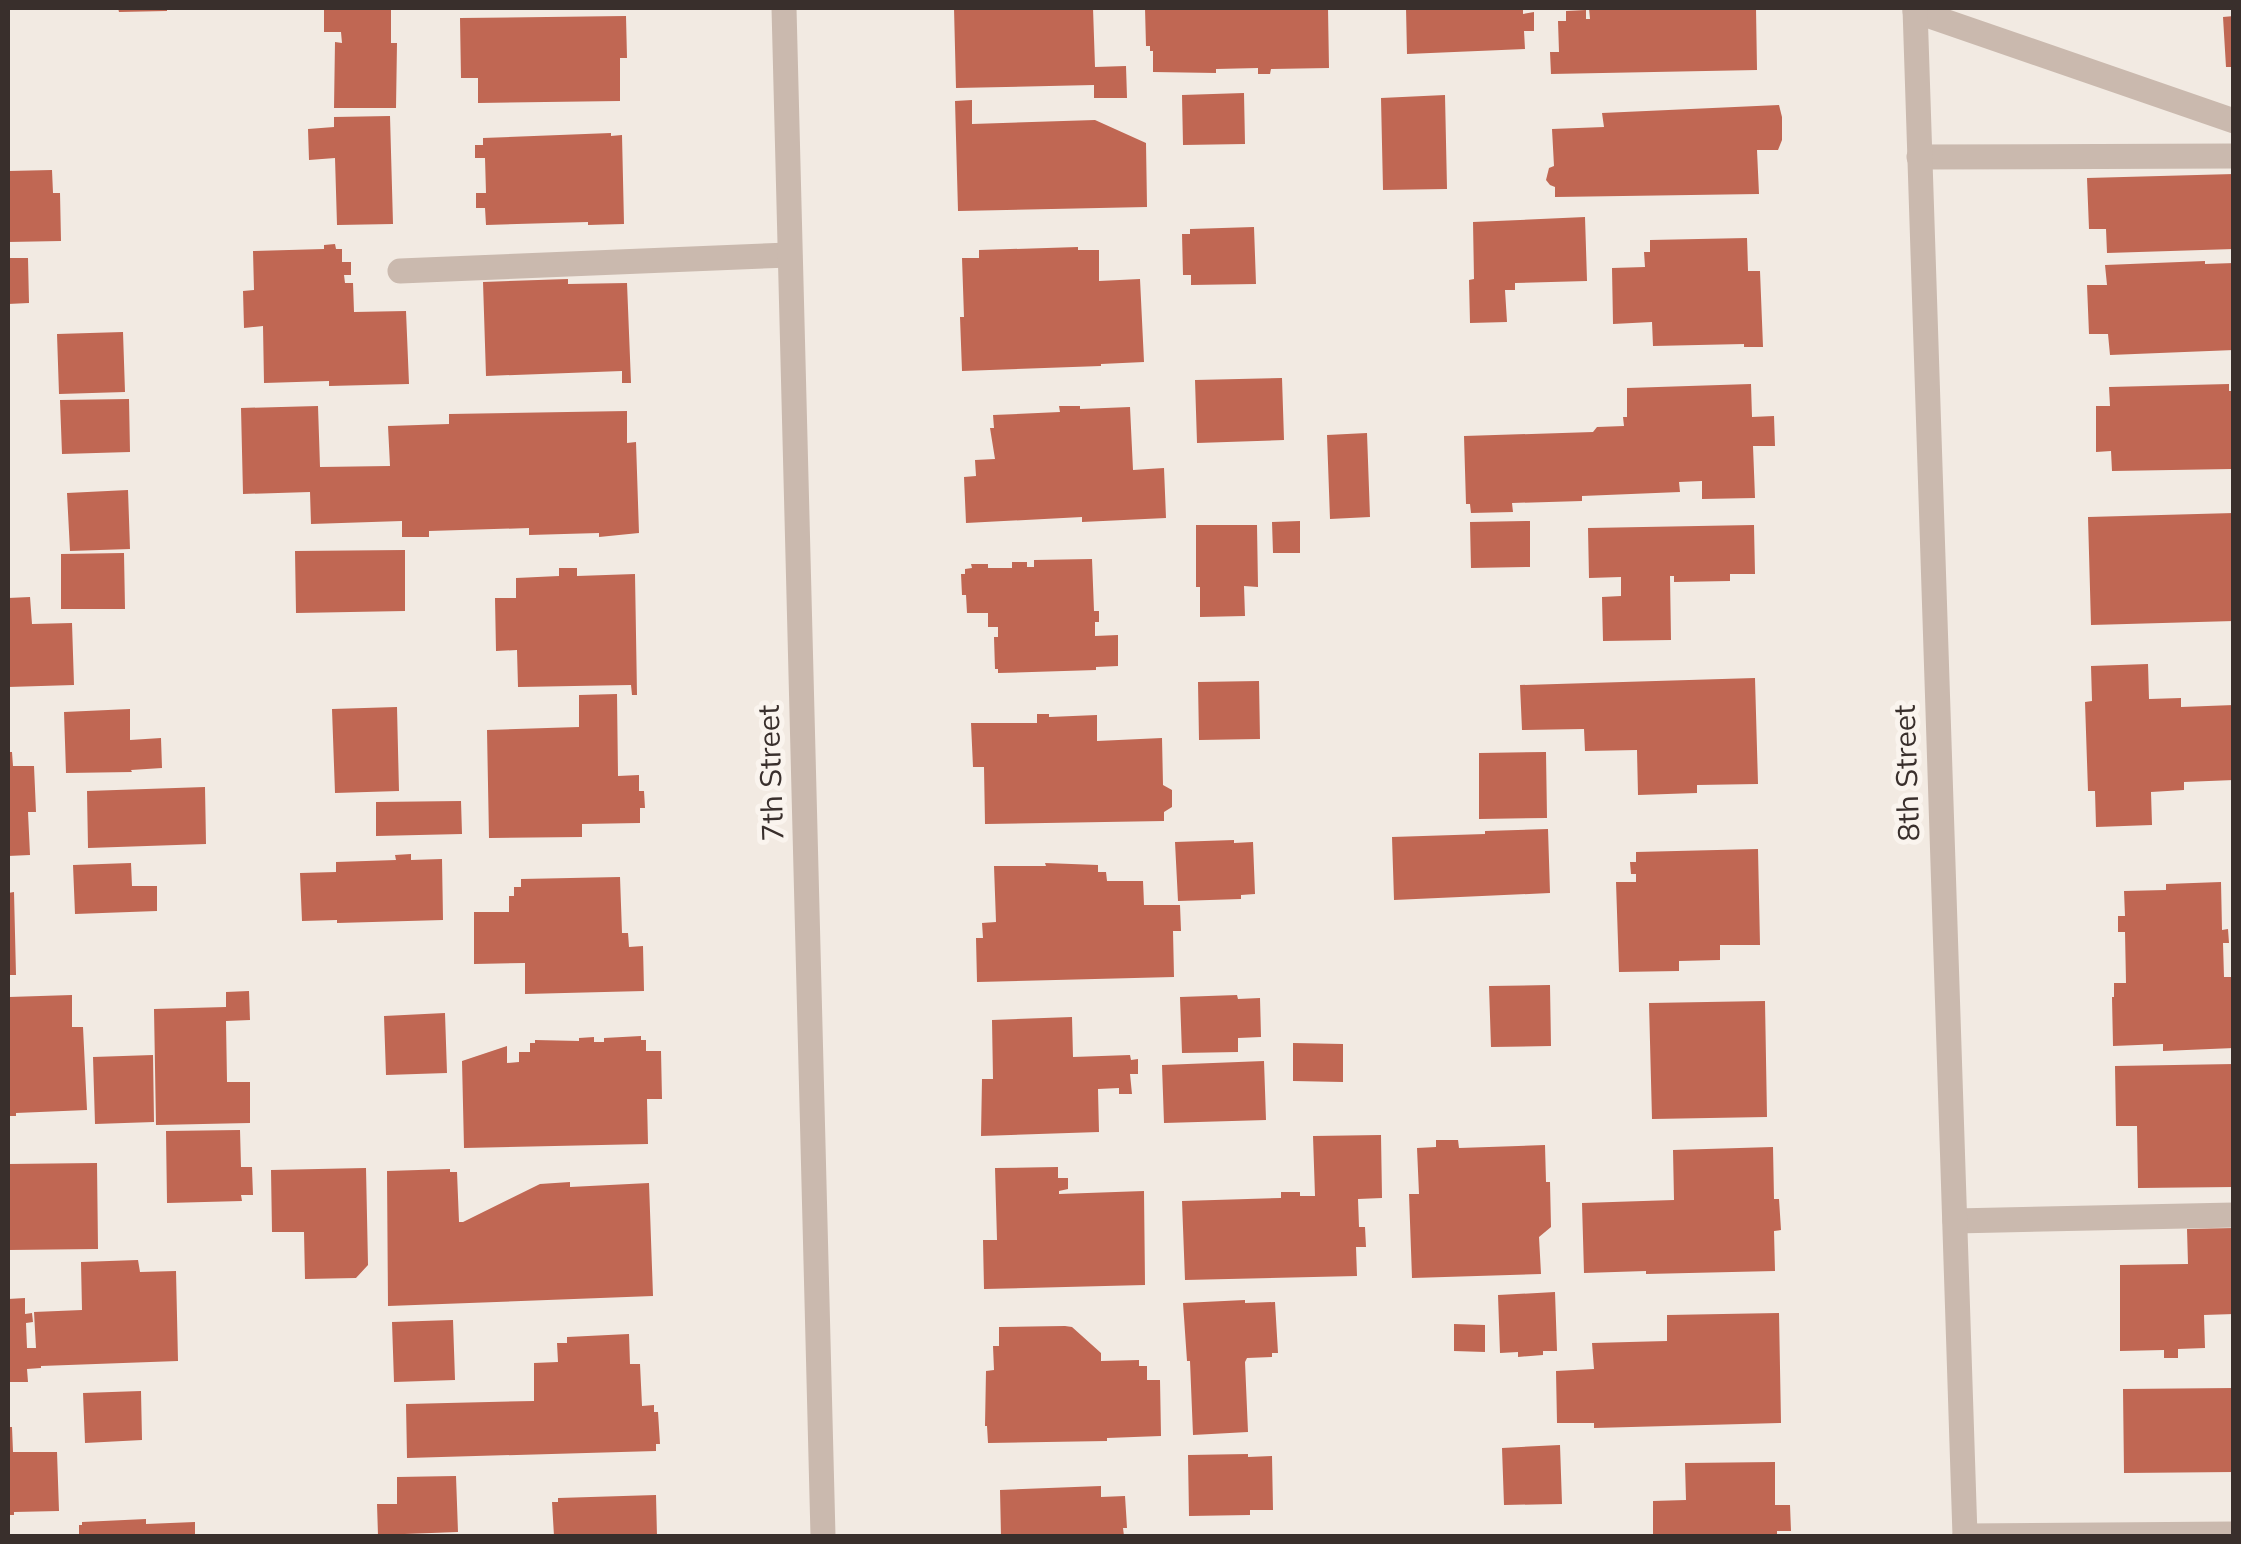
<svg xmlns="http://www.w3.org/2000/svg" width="2241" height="1544" viewBox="0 0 2241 1544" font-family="Mulish,sans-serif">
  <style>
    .building { fill: #c06753 }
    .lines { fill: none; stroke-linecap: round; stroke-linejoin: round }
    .service { stroke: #cab9ae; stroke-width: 25 }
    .minor { stroke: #cab9ae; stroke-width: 25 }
    .labels { text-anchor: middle; stroke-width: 10; stroke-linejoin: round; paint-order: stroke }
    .street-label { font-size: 30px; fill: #392f2c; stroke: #faf4ee }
  </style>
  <rect width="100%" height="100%" fill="#f2eae2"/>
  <path class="building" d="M118 8H167V11L119 12Z
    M324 8H391V43H397L396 108H334L335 42 342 43 341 32H324Z
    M954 8H1093L1095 67 1126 66 1127 98H1094V85L956 88Z
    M1145 8H1328L1329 68 1271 69 1270 74H1258V68L1216 69V73L1153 72V51H1150V46H1146Z
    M1406 8H1523V14L1534 12V31H1524L1525 49 1407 54Z
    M1589 8H1756L1757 70 1551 74 1550 52H1559L1558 21H1566V11L1586 10V19H1590Z
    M626 16 627 58H620V101L478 103V78H461L460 18Z
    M2234 16V67H2226L2223 17Z
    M1244 93 1245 144 1183 145 1182 95Z
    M1445 95 1447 189 1383 190 1381 98Z
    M972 100V124L1095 120 1146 143 1147 207 958 211 955 101Z
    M1779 105 1782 117V140L1778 150H1757L1759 194 1555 197V187L1550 185 1546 180 1549 168 1554 166 1552 129 1604 127 1602 113Z
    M390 116 393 224 337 225 335 158 309 160 308 129 334 127V117Z
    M611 133V136L622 135 624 224 588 225V222L486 225 485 208H476V193H486L485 158H475V145H483V138Z
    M52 170 53 193H60L61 241 8 242V171Z
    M2234 174V249L2107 253 2106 229H2089L2087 178Z
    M1585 217 1587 281 1515 283V290H1505L1507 322 1470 323 1469 280 1474 279 1473 222Z
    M1254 227 1256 284 1191 285V275H1183L1182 234H1190V229Z
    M1747 238 1748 271H1760L1763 347H1744V344L1653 346 1652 322 1613 324 1612 268 1645 267 1644 252H1650V240Z
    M335 244 336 249H342V262H351V275H344L345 283H353L354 312 406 311 409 384 329 386V381L264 383 263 326 244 328 243 291 254 290 253 251 324 249V245Z
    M1078 247V250H1099V281L1140 279 1144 362 1101 364V366L962 371 960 317H964L962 258H979V250Z
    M8 258H28L29 303 8 304Z
    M2205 261V264L2234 263V350L2110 355 2108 334H2089L2087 285H2107L2105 265Z
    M568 279V284L627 283 631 383H622V371L486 376 483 282Z
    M123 332 125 392 59 394 57 334Z
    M1282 378 1284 440 1197 443 1195 380Z
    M1751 384 1752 417 1774 416 1775 446H1753L1755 498 1702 499V481L1679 482 1680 492 1582 496V501L1512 503 1513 512 1471 513 1470 504H1466L1464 436 1593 432 1597 427 1624 426 1623 417H1627V388Z
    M2229 384V391H2234V463H2231L2232 469 2112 471 2111 451 2096 452V406H2110L2109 387Z
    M129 399 130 452 62 454 60 400Z
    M318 406 320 467 390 466 388 426 449 424V414L627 411V443L636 442 639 533 599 537V533L529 535V528L429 531V537H402V521L311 524 310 492 243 494 241 408Z
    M1059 406H1080V409L1130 407 1133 470 1164 468 1166 518 1082 522V517L966 523 964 477 976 476 975 460 995 459 990 428H994L993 415 1060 412Z
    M1367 433 1370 517 1330 519 1327 435Z
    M128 490 130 549 70 551 67 493Z
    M2234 513V621L2091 625 2088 517Z
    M1300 521V553H1273L1272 522Z
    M1530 521V567L1471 568 1470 522Z
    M1196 525H1257L1258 587 1244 586 1245 616 1200 617V587H1196Z
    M1754 525 1755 574H1730V581L1674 582V576H1670L1671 640 1603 641 1602 597 1621 596V577L1589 578 1588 528Z
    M405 550V611L296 613 295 551Z
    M124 553 125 609H61V554Z
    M1092 559 1094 611H1099V622H1095V636L1118 635V666L1096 667V670L998 673V669H995L994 637H998V627H988V613H967L966 595H962L961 574H965V569L972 568 971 564H988V568H1012V562H1027V567H1034V560Z
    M559 568H577V576L635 574 637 695H632L631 685 518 687 517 650 496 651 495 598H516V578L559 576Z
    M30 597 32 624 72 623 74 685 8 687V598Z
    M2148 664 2149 699 2181 698V707L2234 705V780L2184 782V790L2151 792 2152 825 2096 827 2095 791H2088L2085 702 2092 701 2091 666Z
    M1755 678 1758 784 1697 785V793L1638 795 1637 750 1585 751 1584 729 1522 730 1520 685Z
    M1259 681 1260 739 1199 740 1198 682Z
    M617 694 618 776 639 775V791H644L645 808H640V823L582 824V837L489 838 487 730 579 727V695Z
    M397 707 399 791 335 793 332 709Z
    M130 709V740L161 738 162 768 131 770 132 772 66 773 64 712Z
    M1037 714H1049V717L1097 715V741L1162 738 1163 785 1172 790V807L1164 812V821L985 824 984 767H973L971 723H1037Z
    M8 752H12L13 766H34L36 812H28L30 855 8 856Z
    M1546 752 1547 818 1479 819V753Z
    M205 787 206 844 88 848 87 791Z
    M461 801 462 834 376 836V802Z
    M1548 829 1550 893 1394 900 1392 837 1485 834V831Z
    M1234 840V843L1253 842 1255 894 1241 895V899L1178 901 1175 842Z
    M1758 849 1760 945H1720V960L1679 961V971L1619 972 1616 882H1636V874H1631L1630 862H1636V852Z
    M411 854V860L442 859 443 920 337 923V920L302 921 300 873 336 872V862L396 860 395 855Z
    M131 863 132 886H157V911L75 914 73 865Z
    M1045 863 1098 865V872H1106L1107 881H1143L1144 905H1180L1181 931H1173L1174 977 977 982 976 938H983L982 923 996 922 994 866H1046Z
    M620 877 622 933H628L629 947 643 946 644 991 525 994V963L474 964V912H509V896H514V887H521V879Z
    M2221 882 2222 930 2228 929 2229 943H2223L2224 977H2231L2234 984V1048L2163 1051V1044L2113 1046 2112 997H2114V983H2126L2125 932H2118V916H2125L2124 891 2166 890V884Z
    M14 892 16 975H8V893Z
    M1550 985 1551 1046 1491 1047 1489 986Z
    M249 991 250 1020 226 1021 227 1082H250V1123L156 1125 154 1009 226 1007V992Z
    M72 995V1027H83L87 1110 16 1113V1116H8L9 997Z
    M1237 995 1238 999 1260 998 1261 1037 1238 1038V1052L1182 1053 1180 997Z
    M1765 1001 1767 1117 1652 1119 1649 1003Z
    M445 1013 447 1073 386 1075 384 1016Z
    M1072 1017 1073 1057 1130 1055 1131 1060 1138 1059V1074H1130L1132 1094H1119V1088L1098 1089 1099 1132 981 1136 982 1079H993L992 1020Z
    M641 1036V1040H646V1051H661L662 1099H647L648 1144 464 1148 462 1061 507 1046V1063L519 1062V1052H530V1043H535V1040L579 1041V1038L594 1037V1042H604V1038Z
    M1293 1043 1343 1044V1082L1293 1081Z
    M153 1055 154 1122 95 1124 93 1057Z
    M1264 1061 1266 1120 1164 1123 1162 1065Z
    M2234 1064V1187L2138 1188 2137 1126H2116L2115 1066Z
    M240 1130 241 1167H252L253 1195H241L242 1201 167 1203 166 1131Z
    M1381 1135 1382 1198 1358 1199 1359 1227H1365L1366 1247H1356L1357 1276 1185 1280 1182 1201 1281 1198V1192H1300V1196H1315L1313 1136Z
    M1436 1140H1458L1459 1148 1545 1145 1546 1182H1550L1551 1227 1539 1237 1541 1274 1412 1278 1409 1194H1419L1417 1148 1436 1147Z
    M1773 1147 1774 1199H1779L1781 1230 1774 1231 1775 1271 1646 1274V1271L1584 1273 1582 1203 1674 1200 1673 1150Z
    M97 1163 98 1249 8 1250V1164Z
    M1058 1167V1178H1068V1189L1059 1191V1194L1144 1191 1145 1285 984 1289 983 1240H997L995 1168Z
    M366 1168 368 1265 356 1278 305 1279 304 1232H272L271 1170Z
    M450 1169V1172H457L459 1222H463L540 1184 570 1182V1187L649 1183 653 1296 388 1306 387 1171Z
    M2234 1228V1314L2204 1315 2205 1348 2178 1349V1358H2164V1350L2120 1351V1265L2188 1264 2187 1229Z
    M138 1260 140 1272 176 1271 178 1361 41 1366V1368L27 1369 28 1382H8V1299L25 1298V1314L32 1313 33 1322 26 1323 27 1348H36L34 1312 82 1310 81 1262Z
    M1555 1292 1557 1351H1543V1355L1518 1357V1352L1500 1353 1498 1295Z
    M1245 1300V1303L1275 1302 1278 1353H1272V1357L1247 1358 1245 1362 1248 1432 1193 1435 1190 1361H1187L1183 1303Z
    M1779 1313 1781 1423 1594 1428V1423H1557L1556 1371 1594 1369 1592 1343 1667 1341V1315Z
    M453 1320 455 1380 394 1382 392 1322Z
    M1454 1324 1485 1325V1352L1454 1351Z
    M1065 1326 1072 1327 1101 1353V1361L1139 1360V1366H1147V1380H1160L1161 1436 1107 1438V1441L988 1443 987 1426H985L986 1371 994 1370 993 1346H999V1327Z
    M629 1334 630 1364H640L642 1406 654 1405V1412H658L660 1444H656V1451L407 1458 406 1404 534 1401V1363L558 1362 557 1343H567V1337Z
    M2234 1388V1472L2124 1473 2123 1389Z
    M141 1391 142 1440 85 1443 83 1393Z
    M8 1427H12L13 1452H57L59 1511 14 1512V1515H8Z
    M1560 1445 1562 1504 1504 1505 1502 1448Z
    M1248 1454V1457L1272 1456 1273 1510H1250V1515L1189 1516 1188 1455Z
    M1775 1462V1505H1790L1791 1531H1777V1536H1653V1501L1686 1500 1685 1463Z
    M456 1476 458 1532 378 1535 377 1504H397V1477Z
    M1101 1486V1497L1125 1496 1127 1528H1123L1124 1536H1001L1000 1490Z
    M656 1495 657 1536H554L552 1502H558V1498Z
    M146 1519V1524L195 1522V1536H79V1525H82V1522Z"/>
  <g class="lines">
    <path class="service" d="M1915 11 2234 121
      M1919 157 2234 156
      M400 271 789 255
      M1955 1221 2234 1215
      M1965 1536 2234 1534"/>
    <path class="minor" d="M784 8 823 1536
      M1915 8 1965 1536"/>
  </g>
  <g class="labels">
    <g class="street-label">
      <text transform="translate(771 773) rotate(-92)" y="10">7th Street</text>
      <text transform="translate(1907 773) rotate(-92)" y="10">8th Street</text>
    </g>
  </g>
  <rect width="2241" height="1544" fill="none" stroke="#392f2c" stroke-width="20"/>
</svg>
